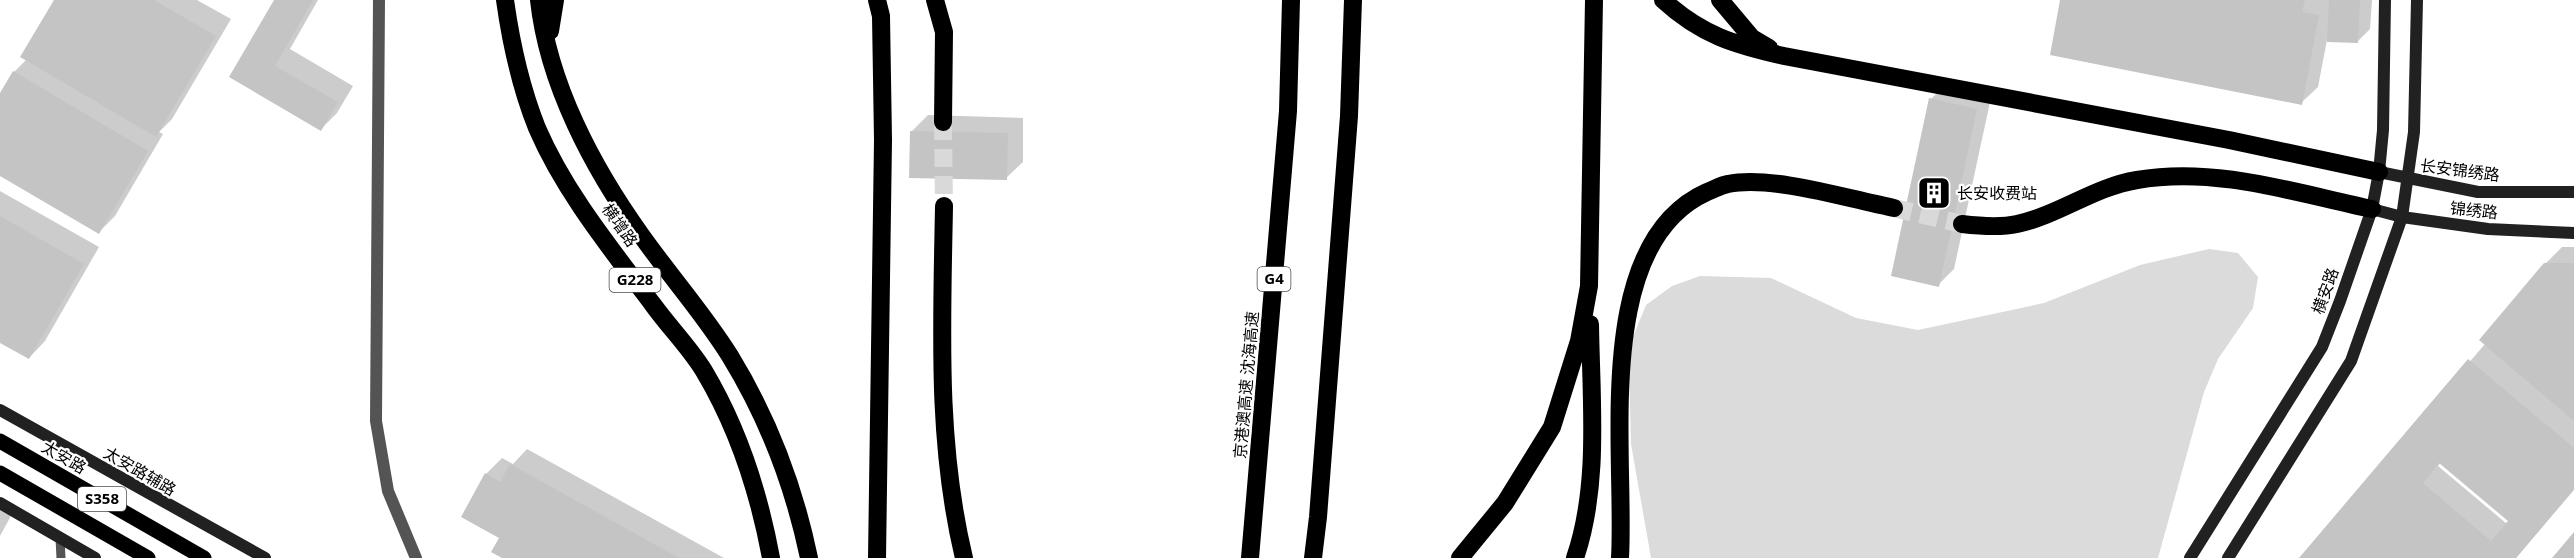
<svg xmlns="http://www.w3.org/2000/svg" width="2574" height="558" viewBox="0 0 2574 558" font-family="'Open Sans','Noto Sans SC',sans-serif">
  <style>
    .green { fill: #dbdbdb }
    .shadow { fill: #0003; fill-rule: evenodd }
    .building { fill: #c4c4c4; fill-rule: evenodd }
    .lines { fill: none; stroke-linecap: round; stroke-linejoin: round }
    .highway-tunnel { stroke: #d9d9d9; stroke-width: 18; stroke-dasharray: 18 9; stroke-linecap: butt }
    .lane { stroke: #545454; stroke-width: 9 }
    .street { stroke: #545454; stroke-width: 12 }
    .secondary { stroke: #212121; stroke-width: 12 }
    .primary { stroke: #000; stroke-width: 15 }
    .highway { stroke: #000; stroke-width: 18 }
    .labels { text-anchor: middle; stroke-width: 4.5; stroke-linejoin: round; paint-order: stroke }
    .shield { fill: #fff; stroke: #4c4c4c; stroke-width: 1.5 }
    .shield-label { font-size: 15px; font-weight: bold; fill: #000 }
    .street-label { font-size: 16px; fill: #000; stroke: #fff }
    .poi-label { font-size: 16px; fill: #000; stroke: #fff; text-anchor: start }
  </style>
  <rect width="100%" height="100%" fill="#fff"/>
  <path class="green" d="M2209 249 2238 253 2258 277 2253 308 2218 359 2204 392 2158 558H1651L1631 444 1629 370 1633 337 1646 305 1672 286 1700 276 1771 278 1856 318 1918 330 2044 303 2140 265Z"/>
  <path class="shadow" d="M54 0H197L231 19 172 119 159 132 163 134 115 216 99 232 0 174V96L14 72 27 59Z
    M276 0H318L290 49 353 86 337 113 321 129 231 77Z
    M2062 0H2372L2370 29 2357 42 2327 40 2318 87 2301 103Z
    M1947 83 1992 93 1954 269 1938 285 1931 99Z
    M928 115 1023 118V162L1006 178 912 131Z
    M0 191 99 247 45 341 29 358 0 341Z
    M2562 247H2574V490L2516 558H2301L2485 344 2545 264ZM2441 462 2510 521 2507 524 2438 466Z
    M527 449 724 558H505L486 474 502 458 513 464Z
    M0 507 12 514 0 536Z"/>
  <path class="building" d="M54 0H154L216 36 156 137 20 57Z
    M274 0H313L275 66 338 102 321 131 229 77Z
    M2060 0H2305L2302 12 2319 15 2302 105 2050 55Z
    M2329 0H2360L2358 43 2327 42Z
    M13 71 148 151 99 234 0 176V93Z
    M1929 98 1977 109 1939 287 1891 276Z
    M910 131 1008 133 1007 180 909 178Z
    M0 216 84 264 29 359 0 343Z
    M2544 263H2574V421L2479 340Z
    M2468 359 2574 448V489L2516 558H2299ZM2439 463 2508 521 2491 541 2423 483Z
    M510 464 679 558H502L491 552 499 538 461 517 485 473 500 482Z
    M2574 532V558H2552Z"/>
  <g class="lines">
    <path class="highway-tunnel" d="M943 122 944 206
      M1894 208 1962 224"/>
    <path class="lane" d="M60 538 61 558"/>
    <path class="street" d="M379 0 376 421 388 491 416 558"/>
    <path class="secondary" d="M2379 172 2478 192H2574
      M2372 209 2402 217 2488 229 2574 233
      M0 410 265 558
      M0 503 95 558
      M2190 558 2322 347 2340 301 2372 209 2379 172 2383 130 2385 0
      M2228 558 2351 361 2402 217 2414 132 2417 0"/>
    <path class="primary" d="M0 441 204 558
      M0 473 148 558"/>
    <path class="highway" d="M505 0C511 43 521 88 537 128 565 193 612 250 654 306 670 328 690 348 704 371 738 428 759 493 771 558
      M539 0C548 84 593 168 641 235 670 276 704 314 730 356 768 418 794 486 809 558
      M877 0 881 16 883 140 877 558
      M935 0 944 32 943 122
      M1663 0C1701 35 1735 45 1784 56L2229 140 2379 172
      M1720 0 1752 38 1769 48
      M550 31 555 0
      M944 206C942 324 936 442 964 558
      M1962 224C1979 226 1999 228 2017 224 2059 215 2094 187 2137 180 2215 166 2296 193 2372 209
      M1250 558 1288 111 1291 0
      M1313 558 1318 517 1349 116 1353 0
      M1460 558 1505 503 1552 427 1579 341 1589 286 1594 0
      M1575 558C1600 485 1591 401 1590 324
      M1620 558C1626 454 1591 244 1707 192 1713 190 1721 185 1728 184 1772 175 1849 199 1894 208"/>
  </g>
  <defs>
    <g id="building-square" transform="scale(1.725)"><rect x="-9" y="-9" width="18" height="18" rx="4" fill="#000" stroke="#fff"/><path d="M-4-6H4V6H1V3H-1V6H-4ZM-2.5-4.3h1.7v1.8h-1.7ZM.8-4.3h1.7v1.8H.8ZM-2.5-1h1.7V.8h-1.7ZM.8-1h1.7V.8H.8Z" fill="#fff"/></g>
  </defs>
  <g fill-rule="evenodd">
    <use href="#building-square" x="1934" y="193"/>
  </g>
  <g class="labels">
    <g class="shield">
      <rect x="1257.5" y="267" width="33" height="24" rx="4.5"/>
      <rect x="609.5" y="268" width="51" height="24" rx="4.5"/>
      <rect x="78" y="487" width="48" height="24" rx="4.5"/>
    </g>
    <g class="shield-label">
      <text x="1274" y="284">G4</text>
      <text x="635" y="285">G228</text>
      <text x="102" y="504">S358</text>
    </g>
    <g class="street-label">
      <text transform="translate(2460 170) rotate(7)" y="6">长安锦绣路</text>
      <text transform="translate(2474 210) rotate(6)" y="6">锦绣路</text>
      <text transform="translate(620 225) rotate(55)" y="6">横增路</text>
      <text transform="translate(2325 291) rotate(-70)" y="6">横安路</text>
      <text transform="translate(1246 385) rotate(-85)" y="6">京港澳高速 沈海高速</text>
      <text transform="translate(64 457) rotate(30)" y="6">太安路</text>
      <text transform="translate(140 471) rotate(30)" y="6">太安路辅路</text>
    </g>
    <g class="poi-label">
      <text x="1957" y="199">长安收费站</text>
    </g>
  </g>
</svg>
